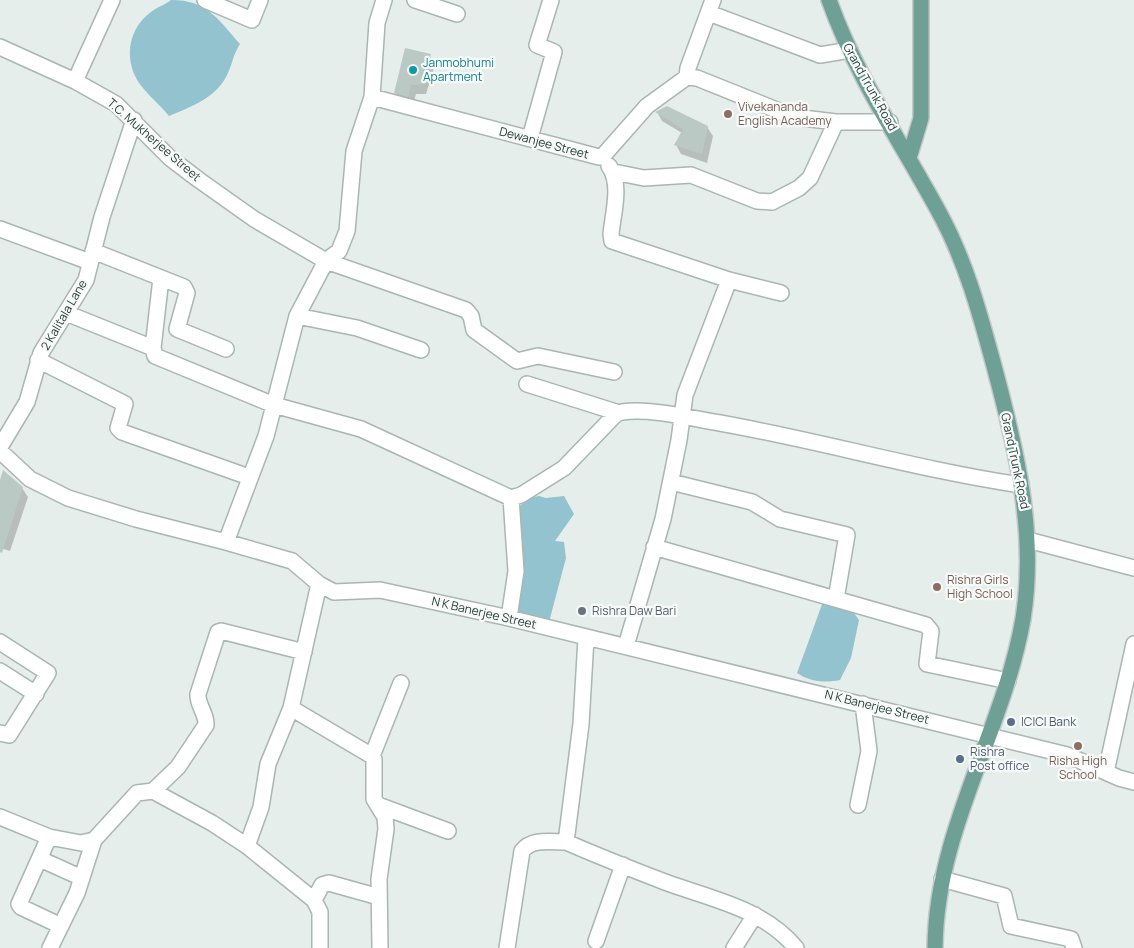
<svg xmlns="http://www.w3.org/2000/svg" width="1134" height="948" viewBox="0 0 1134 948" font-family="Manrope,sans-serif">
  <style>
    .water { fill: #93c3ce }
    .shadow { fill: #0003 }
    .building { fill: #bbc9c4 }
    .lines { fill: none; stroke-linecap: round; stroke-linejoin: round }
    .minor-casing { stroke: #a9b6b2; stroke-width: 18 }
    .major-casing { stroke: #c2c9c8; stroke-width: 18 }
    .minor { stroke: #fff; stroke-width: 15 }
    .major { stroke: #6ea095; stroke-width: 15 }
    .culture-dot { fill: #0f9aa8; stroke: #f7faf9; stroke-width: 2 }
    .education-dot { fill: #8d6e63; stroke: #f7faf9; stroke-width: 2 }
    .worship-dot { fill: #6b7280; stroke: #f7faf9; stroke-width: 2 }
    .service-dot { fill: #5c6f8a; stroke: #f7faf9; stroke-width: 2 }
    .labels { text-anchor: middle; stroke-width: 4.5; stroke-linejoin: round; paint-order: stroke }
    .culture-label { font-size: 12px; fill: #0d838f; stroke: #f7faf9; text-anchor: start }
    .street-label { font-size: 12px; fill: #263f39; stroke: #f7faf9 }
    .education-label { font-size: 12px; fill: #785e54; stroke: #f7faf9; text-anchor: start }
    .worship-label { font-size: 12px; fill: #5b616d; stroke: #f7faf9; text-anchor: start }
    .service-label { font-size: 12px; fill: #4e5e75; stroke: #f7faf9; text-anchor: start }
  </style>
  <rect width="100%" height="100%" fill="#e6eeeb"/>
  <path class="water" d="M171 0C207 0 218 19 240 44 233 55 233 62 228 73 218 97 191 107 169 116 161 106 151 98 143 88 123 65 126 30 151 12 157 7 165 5 171 0Z
    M539 496 546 498 564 496 574 514 555 541 564 542 566 558 549 622 519 617 516 510 528 498Z
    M824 599 851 609 859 620 851 658 840 680C825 683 810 682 797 673Z"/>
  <path class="shadow" d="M430 56 435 65 426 94H416L413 105 401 102 395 93Z
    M657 112 707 127 713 136 707 163 681 154 676 145 682 133 662 121Z
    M0 484 22 488 28 497 10 551 0 548Z"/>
  <path class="building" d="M405 48 431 54 421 85H411L408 97 394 93Z
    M667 106 708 126 702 154 674 145 683 129 655 112Z
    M3 470 23 487 2 553 0 552V480Z"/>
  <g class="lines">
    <g class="minor-casing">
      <path id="minor" d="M205 0 252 20 260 0
        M415 0 457 14
        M709 13 820 55 850 50
        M0 47 75 81 116 104 170 158 199 180 254 219 326 261 466 310 471 316 474 330 517 361 538 356 614 372
        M687 77 688 68 713 0
        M75 81 112 0
        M372 97 599 157H602L647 106 687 77 697 78 794 117 836 122H890
        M530 138 554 52 537 45 551 0
        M609 166C622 184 613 213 611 234L612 241 729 280 781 293
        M614 172 644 178 691 175 757 201 772 202 799 188 810 178 836 122
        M0 229 90 262
        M93 251 184 287 187 293 177 329 226 349
        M161 278 153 348 155 356 274 405 361 429 511 498
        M66 313 153 348
        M297 316 357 328 421 350
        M38 360 125 404 118 428 122 432 249 477
        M527 384 619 413
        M0 447 27 402 41 353 86 280 102 217 134 120
        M0 451 30 479 68 498 136 519 226 542 292 561 319 584 334 592 380 590 509 618 1067 755 1119 778 1134 782
        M671 482 752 502 780 519 847 535 836 599
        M1028 540 1134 568
        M226 542 266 436 297 316 326 261 339 251 347 231 354 151 372 97 377 23 384 0
        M654 547 926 625 931 631 927 664 1008 681
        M509 618 516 571 511 498 521 495 564 468 616 414 622 412C651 408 690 418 720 423 821 441 920 470 1021 485
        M586 638 581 724 566 842C598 856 631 869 665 882 711 899 763 908 796 948
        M0 642 48 673 9 735 0 733
        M626 646 663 519 679 440 685 395 729 280
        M0 671 36 694
        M291 708 372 756 374 759V799L385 817 386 829 379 879 380 948
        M372 756 401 683
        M1106 772 1134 644
        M153 791 178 767 206 725C207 714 197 705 198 694L218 632 221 631 304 652
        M378 805 448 831
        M858 805 869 751 863 704
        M0 817 49 837
        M247 846 261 807 268 764 291 708 319 584
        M40 859 82 878
        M942 879 1004 896 1011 926 1071 939 1074 948
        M314 900 322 885 329 883 379 897
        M61 926 21 907 19 904 49 837 81 843 94 840 137 793 153 791 212 823 247 846 314 900 320 912V948
        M596 941 623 865
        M50 948 77 893 94 840
        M507 948 522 851C532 838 551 842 566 842
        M734 948 755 915"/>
    </g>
    <g class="major-casing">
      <path id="major" d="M829 0C856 76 902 144 940 214 966 262 980 314 994 366 1016 448 1037 533 1023 619 1003 733 936 829 935 948
        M909 158 921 118V0"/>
    </g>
    <use href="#minor" class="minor"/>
    <use href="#major" class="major"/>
  </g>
  <circle class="culture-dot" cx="413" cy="70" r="5"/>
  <g class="education-dot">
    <circle cx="728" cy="114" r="5"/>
    <circle cx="937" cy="587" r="5"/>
    <circle cx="1078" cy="746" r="5"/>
  </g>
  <circle class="worship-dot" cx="582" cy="611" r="5"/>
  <g class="service-dot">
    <circle cx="1011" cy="722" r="5"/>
    <circle cx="960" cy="759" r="5"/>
  </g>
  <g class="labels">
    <g class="culture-label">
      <text x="423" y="67">Janmobhumi<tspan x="423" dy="14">Apartment</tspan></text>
    </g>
    <g class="street-label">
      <text transform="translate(870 87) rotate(61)" y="4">Grand Trunk Road</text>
      <text transform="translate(154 140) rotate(41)" y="4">T.C. Mukherjee Street</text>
      <text transform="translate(544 143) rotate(15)" y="4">Dewanjee Street</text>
      <text transform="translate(64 315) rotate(-60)" y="4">2 Kalitala Lane</text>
      <text transform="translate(1015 461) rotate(78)" y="4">Grand Trunk Road</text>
      <text transform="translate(484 613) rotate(13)" y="4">N K Banerjee Street</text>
      <text transform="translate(877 707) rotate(14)" y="4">N K Banerjee Street</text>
    </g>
    <g class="education-label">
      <text x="738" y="111">Vivekananda<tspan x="738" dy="14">English Academy</tspan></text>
      <text x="947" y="584">Rishra Girls<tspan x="947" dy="14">High School</tspan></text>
      <text x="1078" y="765" text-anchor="middle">Risha High<tspan x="1078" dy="14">School</tspan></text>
    </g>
    <g class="worship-label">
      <text x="592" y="615">Rishra Daw Bari</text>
    </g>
    <g class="service-label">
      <text x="1021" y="726">ICICI Bank</text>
      <text x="970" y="756">Rishra<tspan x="970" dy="14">Post office</tspan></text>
    </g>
  </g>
</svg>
